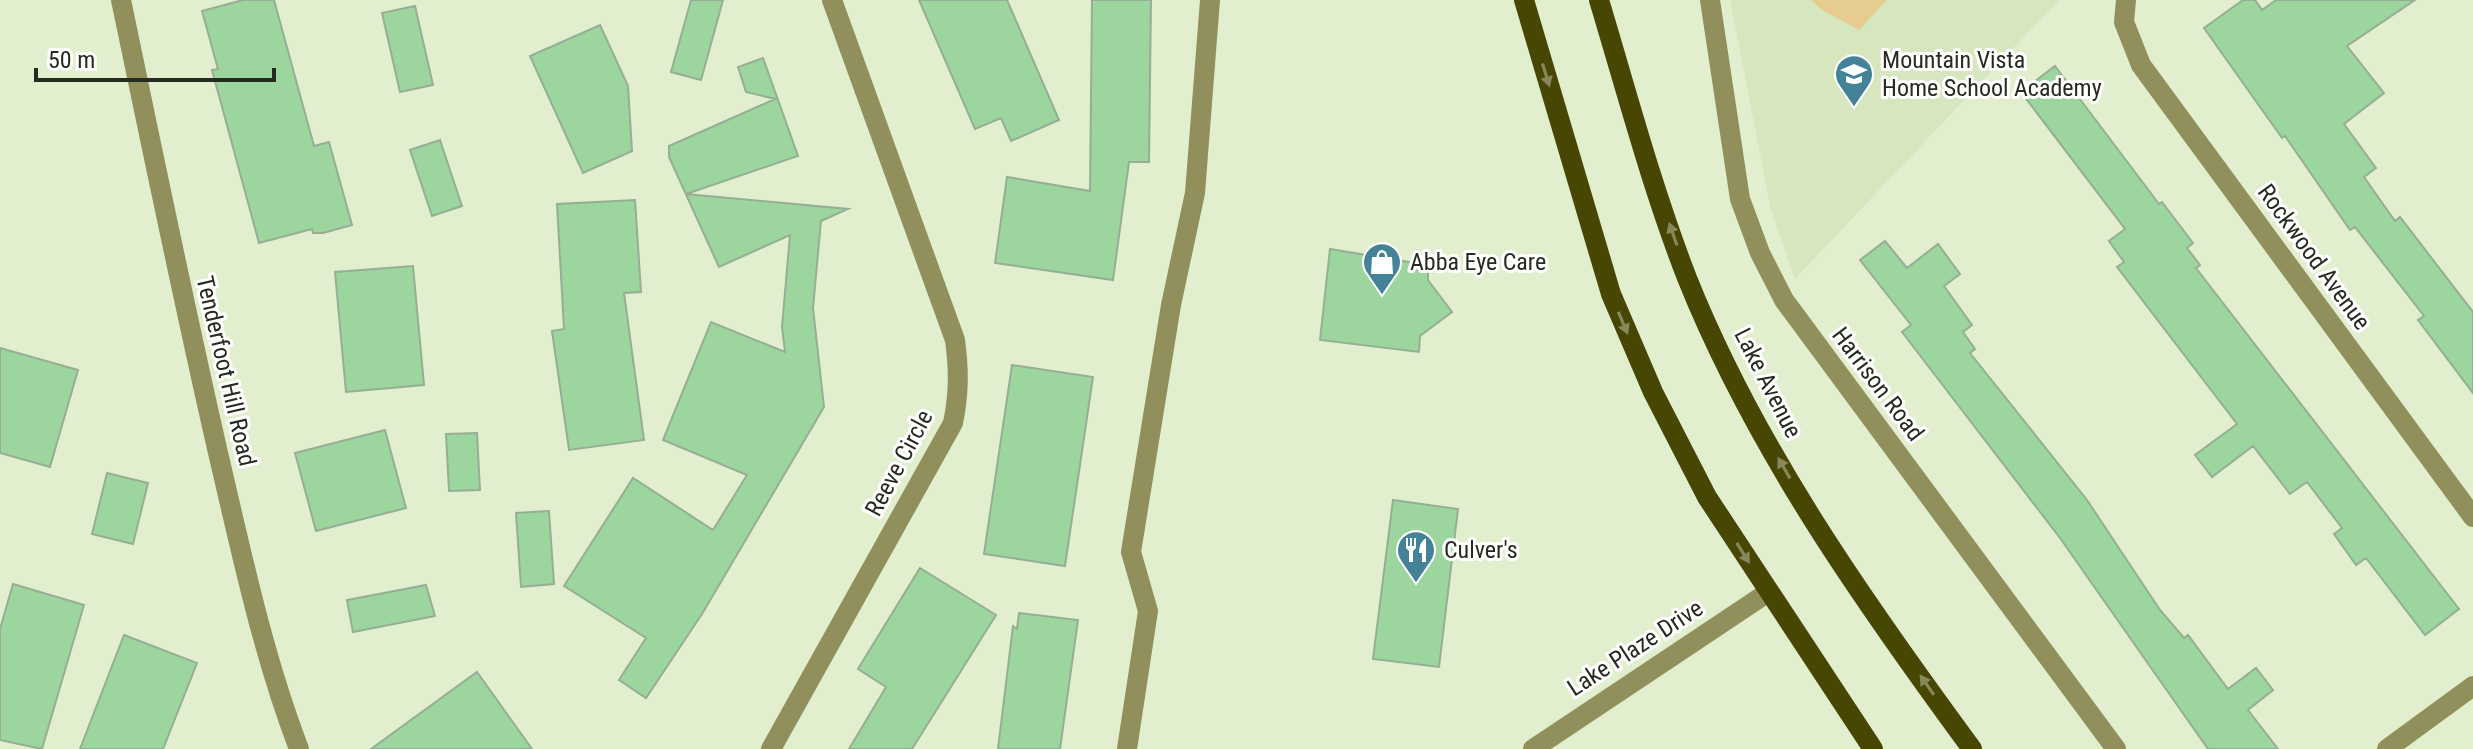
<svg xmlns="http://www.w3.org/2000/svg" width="2473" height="749" viewBox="0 0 2473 749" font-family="'Roboto Condensed',sans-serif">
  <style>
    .built { fill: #d6e7c0 }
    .green { fill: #e6cd8f }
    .building { fill: #9cd69e; stroke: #95ae95; stroke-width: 2 }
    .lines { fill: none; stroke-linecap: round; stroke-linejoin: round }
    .minor { stroke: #91905d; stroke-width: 20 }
    .major { stroke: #484603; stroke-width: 20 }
    .oneway { fill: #88875b }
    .labels { text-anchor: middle; stroke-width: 6; stroke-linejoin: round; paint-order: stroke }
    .poi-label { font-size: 24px; fill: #262b1f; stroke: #fff; text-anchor: start }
    .street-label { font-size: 24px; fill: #262b1f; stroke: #fff }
  </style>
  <rect width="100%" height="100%" fill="#e1efcf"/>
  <path class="built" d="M1730 0H2059L1795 279 1771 210Z"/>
  <path class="green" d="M1811 0H1887L1859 30 1822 10Z"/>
  <path class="building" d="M243 0H274L314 146 329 142 352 225 323 233H313L312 229 259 243 212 70 218 69 202 11Z
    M691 0H723L701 80 671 72Z
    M919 0H1007L1059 120 1011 141 1001 118 975 129Z
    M1092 0H1151L1149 162H1129L1113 280 995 263 1007 177 1090 191Z
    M2243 0H2255L2262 10 2276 0H2415L2347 46 2384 93 2344 124 2376 168 2364 177 2395 221 2400 217 2473 312V393L2418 320 2424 316 2355 227 2350 230 2285 136 2282 138 2204 28Z
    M415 6 433 85 400 92 382 13Z
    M600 25 628 86 632 151 583 173 530 56Z
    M763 58 798 156 686 194 848 209 821 221 813 308 824 407 702 614 646 698 619 680 646 638 564 586 633 478 713 530 747 475 663 440 711 322 785 352 782 327 790 235 719 267 669 157V146L775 99 746 92 738 67Z
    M2055 66 2159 204 2162 202 2193 243 2187 248 2200 265 2196 268 2459 609 2425 635 2366 558 2356 565 2334 534 2342 528 2307 482 2290 494 2253 446 2212 477 2195 455 2237 424 2117 267 2124 262 2109 241 2125 229 2021 92Z
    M440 140 462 206 432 216 410 150Z
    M635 200 641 292 624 293 644 440 569 450 552 331 564 329 557 204Z
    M1885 241 1907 268 1938 244 1960 274 1944 286 1972 325 1963 332 1975 349 1970 353 2087 500 2160 610 2184 638 2188 635 2228 689 2256 668 2273 690 2248 710 2278 749H2208L2060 538 1902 332 1911 325 1860 260Z
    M1330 249 1428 265V280L1452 312 1420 336 1419 352 1320 340Z
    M413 266 424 385 346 392 335 272Z
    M0 348 78 370 50 467 0 453Z
    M1012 365 1093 377 1065 566 984 554Z
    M385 430 406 508 316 531 295 453Z
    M477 433 480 490 449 491 446 434Z
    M107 473 148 483 133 544 92 534Z
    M1393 500 1458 509 1439 667 1373 659Z
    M549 511 554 584 521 587 516 513Z
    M920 568 996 615 912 749H849L886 687 858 669Z
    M13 584 84 605 42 749 0 740V629Z
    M426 585 435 616 353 632 347 600Z
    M1019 613 1078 620 1060 749H998L1013 626 1017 629Z
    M124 635 197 663 163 749H80Z
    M477 672 532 749H371Z"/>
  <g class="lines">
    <path class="minor" d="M121 0C153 153 184 305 219 457 242 555 263 655 299 749
      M1710 0 1740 199 1760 253 1784 300 2116 749
      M2126 0 2124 22 2141 65 2473 517
      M771 749 953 423C959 394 959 370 955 340L832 0
      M1127 749 1148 611 1131 552 1171 305 1195 193 1210 0
      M1533 749 1767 593
      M2387 749 2473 686"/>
    <path class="major" d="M1524 0 1611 294 1653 392 1707 497 1873 749
      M1599 0C1627 93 1652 188 1687 278 1755 448 1864 602 1972 749"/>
  </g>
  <defs><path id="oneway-solid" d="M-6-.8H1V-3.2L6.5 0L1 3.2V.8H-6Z" transform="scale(2)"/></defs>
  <g class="oneway">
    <use href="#oneway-solid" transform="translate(1546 75) rotate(73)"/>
    <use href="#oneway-solid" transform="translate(1673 234) rotate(-109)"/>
    <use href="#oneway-solid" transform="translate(1623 323) rotate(67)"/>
    <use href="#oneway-solid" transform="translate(1784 468) rotate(-120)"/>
    <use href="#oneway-solid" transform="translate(1743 553) rotate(58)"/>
    <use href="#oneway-solid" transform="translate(1927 685) rotate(-125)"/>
  </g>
  <defs>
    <g id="school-pin" transform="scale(2)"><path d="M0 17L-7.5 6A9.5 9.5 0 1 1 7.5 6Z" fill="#448397" stroke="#fff"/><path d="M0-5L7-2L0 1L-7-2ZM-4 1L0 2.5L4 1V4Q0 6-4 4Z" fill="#fff"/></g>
    <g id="shop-pin" transform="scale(2)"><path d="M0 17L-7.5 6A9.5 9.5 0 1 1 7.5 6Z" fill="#448397" stroke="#fff"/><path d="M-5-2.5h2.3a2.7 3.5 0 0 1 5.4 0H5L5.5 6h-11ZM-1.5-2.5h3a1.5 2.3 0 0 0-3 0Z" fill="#fff"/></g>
    <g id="restaurant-pin" transform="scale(2)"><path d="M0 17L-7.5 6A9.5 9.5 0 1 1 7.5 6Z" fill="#448397" stroke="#fff"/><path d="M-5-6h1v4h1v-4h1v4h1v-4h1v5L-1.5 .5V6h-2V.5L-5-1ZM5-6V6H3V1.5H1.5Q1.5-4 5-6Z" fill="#fff"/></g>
  </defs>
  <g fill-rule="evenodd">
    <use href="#school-pin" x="1854" y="74"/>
    <use href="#shop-pin" x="1382" y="262"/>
    <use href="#restaurant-pin" x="1416" y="550"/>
  </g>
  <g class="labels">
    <g class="poi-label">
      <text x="1882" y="68">Mountain Vista<tspan x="1882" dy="28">Home School Academy</tspan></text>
      <text x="1410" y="270">Abba Eye Care</text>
      <text x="1444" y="558">Culver's</text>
    </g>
    <g class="street-label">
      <text transform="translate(2314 257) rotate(54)" y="8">Rockwood Avenue</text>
      <text transform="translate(226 371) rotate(77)" y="8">Tenderfoot Hill Road</text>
      <text transform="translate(1768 383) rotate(63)" y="8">Lake Avenue</text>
      <text transform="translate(1878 384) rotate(53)" y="8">Harrison Road</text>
      <text transform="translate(899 463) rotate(-62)" y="8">Reeve Circle</text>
      <text transform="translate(1635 648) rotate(-33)" y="8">Lake Plaze Drive</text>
    </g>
  </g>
  <path d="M36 68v12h238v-12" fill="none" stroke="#262b1f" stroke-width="4"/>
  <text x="48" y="68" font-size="24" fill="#262b1f" stroke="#ffffff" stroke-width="6" paint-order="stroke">50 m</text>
</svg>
